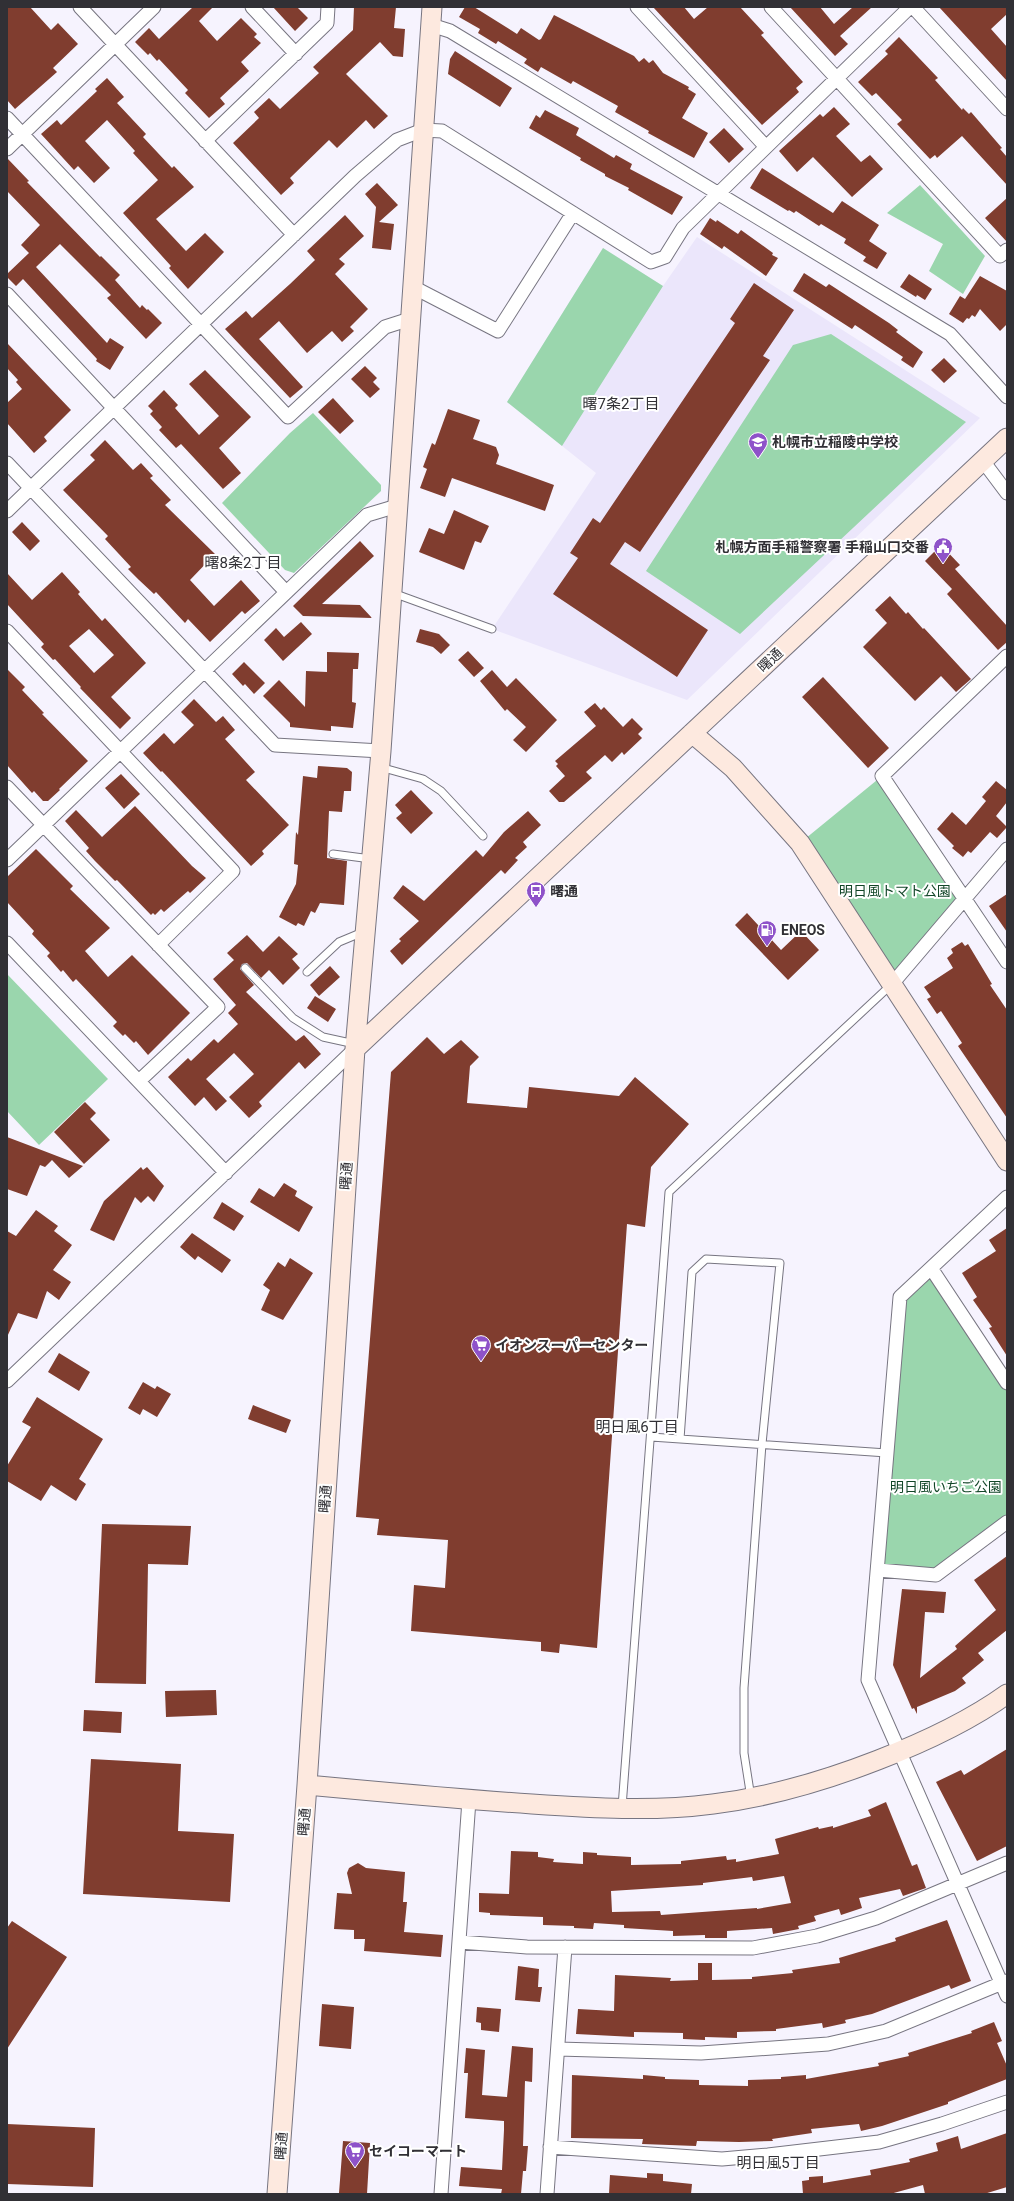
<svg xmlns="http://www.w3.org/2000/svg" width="1014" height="2201" viewBox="0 0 1014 2201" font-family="Roboto,'Noto Sans JP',sans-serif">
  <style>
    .built { fill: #ebe6fb }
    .green { fill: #9ad6ad }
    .building { fill: #803d2f; fill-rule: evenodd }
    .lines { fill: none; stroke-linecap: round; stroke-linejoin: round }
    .lane-casing { stroke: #777581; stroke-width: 9 }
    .street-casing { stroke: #777581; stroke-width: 15 }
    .secondary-casing { stroke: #777581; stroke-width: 21 }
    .lane { stroke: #fff; stroke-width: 7 }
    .street { stroke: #fff; stroke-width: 13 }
    .secondary { stroke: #fde9df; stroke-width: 19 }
    .labels { text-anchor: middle; stroke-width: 4; stroke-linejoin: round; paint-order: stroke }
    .poi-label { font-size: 14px; font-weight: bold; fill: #313035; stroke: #fff; text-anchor: start }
    .street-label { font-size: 14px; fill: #313035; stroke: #fff }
    .park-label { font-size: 14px; fill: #124628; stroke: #fff }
    .neighbourhood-label { font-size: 15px; fill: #313035; stroke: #fff }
  </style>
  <rect width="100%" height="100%" fill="#f6f3fe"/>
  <path class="built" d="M697 237 980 418 687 700 492 629 596 473 507 402 603 248 663 286Z"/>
  <path class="green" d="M920 185 985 256 963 294 929 271 943 244 887 213Z
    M603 248 663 286 562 446 507 402Z
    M831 334 966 422 740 634 646 571 793 345Z
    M313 413 381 485V491L294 573 285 570 222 503 290 433Z
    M882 776 964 899 892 984 800 843Z
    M7 974 108 1079 39 1145 7 1111Z
    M931 1268 1007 1383V1522L936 1575 878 1570 900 1297Z"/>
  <path class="building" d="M7 7H30L51 30 58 23 78 44 53 68 57 72 15 109 7 100Z
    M193 7H213L199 21 217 41 241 18 257 34 254 37 261 43 241 62 249 71 220 98 225 104 209 118 185 93 188 90 159 59 157 61 150 53 148 55 135 42 149 28 159 39Z
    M273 7H297L308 18 295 31Z
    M354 7H396L394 28 405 29 403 57 393 56 380 42 346 74 388 116 374 129 366 120 337 148 329 140 290 178 294 183 281 195 233 143 259 118 254 112 269 98 280 109 319 73 313 67 353 30Z
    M465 7H474L517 34 521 28 539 40 541 39 554 15 634 56 639 62 644 58 649 63 653 60 663 73 689 87 688 89 696 94 682 118 708 133 694 158 648 133 649 131 615 112 618 106 573 81 571 84 541 67 538 72 524 63 527 59 498 41 496 44 478 33 480 29 459 17Z
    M653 7H684L694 19 708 7H740L764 33 761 35 803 82 796 88 799 92 762 125Z
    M790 7H820L834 24 853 7H872L840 36 848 44 835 56Z
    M939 7H1007V14L991 29 1007 47V81Z
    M899 37 938 78 935 80 962 110 963 108 969 114 971 112 1002 148 1000 149 1007 157V185L962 136 937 158 935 155 930 159 897 124 902 120 876 93 872 96 858 82 888 54 885 51Z
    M455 51 512 88 500 107 448 74 450 59Z
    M107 78 124 97 117 103 146 134 143 137 172 168 174 166 194 187 156 219 186 251 205 233 224 252 188 289 169 268 171 266 123 213 158 180 133 153 135 151 107 120 85 141 110 168 94 183 78 166 74 170 41 134 57 120 61 125 97 91 95 89Z
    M834 107 850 124 836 136 861 162 870 155 883 169 852 197 813 157 797 172 779 151 820 114 823 117Z
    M545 110 579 128 576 135 614 158 616 155 632 164 630 169 683 197 672 215 628 190 629 188 605 176V174L580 160 581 158 529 128 536 115 540 118Z
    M724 128 744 149 729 163 709 142Z
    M7 158 29 181 27 182 100 257 101 256 120 275 115 280 140 308 142 305 147 310 148 309 162 323 146 339 107 298 111 295 60 244 36 267 107 343 110 338 124 347 110 370 96 361 97 359 23 279 16 286 7 277V274L29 253 21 245 40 225 7 191Z
    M762 168 833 213 842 201 879 225 869 241 887 253 877 269 863 261 866 257 844 243 846 239 821 224 819 226 796 211 794 213 789 210 788 211 750 188Z
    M377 183 398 205 379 222 394 224 391 250 372 248 376 207 365 194Z
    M1007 198V242L985 218Z
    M345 215 364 236 339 259 345 264 335 274 368 309 350 327 354 331 342 342 332 331 307 353 279 321 259 339 303 387 290 398 225 329 246 311 252 318 290 284 315 260 307 251Z
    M710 218 716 222 717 220 738 234 741 230 773 253 772 255 778 258 766 276 724 246 722 249 700 234Z
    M804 273 826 287 829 284 889 323 898 330 896 332 923 352 913 368 901 360 903 357 855 325 852 329 793 291Z
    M909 274 932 289 925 300 917 295 916 297 900 287Z
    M980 276 1007 291V324L1000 331 980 309 975 317 972 315 969 319 967 318 963 323 949 314 960 296 965 299Z
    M754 283 794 310 763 356 770 360 640 552 625 542 610 564 708 630 677 677 553 594 578 558 570 553 593 518 600 523 735 323 730 319Z
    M7 343 71 410 44 437 47 441 34 453 7 423V403L22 389 16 382 18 380 7 368Z
    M944 358 957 371 944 383 931 370Z
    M365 366 377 378 373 382 380 389 370 398 351 379Z
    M205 370 251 417 219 448 241 473 223 489 181 444 176 448 159 430 162 427 150 414 153 411 148 406 164 390 178 405 175 408 199 435 219 416 189 384Z
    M333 398 354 421 340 434 318 412Z
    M448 409 480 420 473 439 496 447 499 455 496 464 554 485 545 511 452 478 445 497 420 488 427 469 423 467 432 443 435 445Z
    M105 440 133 470 141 463 153 476 150 478 171 500 165 505 215 554 190 580 214 606 241 580 260 601 245 614 242 611 210 642 188 619 185 623 156 592 154 594 139 580 128 569 131 567 105 539 108 536 63 490 95 460 90 455Z
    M454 510 489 526 481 543 475 541 464 570 419 552 429 528 444 534Z
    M22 522 40 541 30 551 12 532Z
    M360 541 374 556 322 604 360 605 372 618 303 616 293 606Z
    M941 545 960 565 955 569 1007 626V642L998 650 947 594 952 589 925 561Z
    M62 572 80 592 78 594 102 621 105 618 146 663 111 697 131 718 120 729 80 688 81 687 55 659 53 660 41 647 44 644 7 604V573L32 600ZM89 629 114 655 94 673 69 646Z
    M890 596 906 614 908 612 923 629 924 628 971 679 956 692 941 676 915 701 863 647 887 623 875 610Z
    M301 622 312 634 283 661 264 640 276 628 284 637Z
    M420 629 439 634 450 645 441 654 433 647 416 642Z
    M468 651 484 668 474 677 458 660Z
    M327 652 359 653 358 669H353L352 702 356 703 353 728 331 726V731L290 727V723L263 696 279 680 305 707 306 671 327 672Z
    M244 662 265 683 254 694 245 684 243 686 232 674Z
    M7 669 25 687 22 690 44 713 42 714 88 761 59 789 60 790 48 801H43L34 791 32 793 7 765Z
    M492 670 507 687 516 678 557 720 526 752 513 740 526 727 507 709 505 711 480 681Z
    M823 677 889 748 868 768 802 697Z
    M194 699 216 722 223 716 235 730 225 739 255 772 246 780 289 825 262 851 264 854 251 866 162 771 161 772 143 753 164 733 174 744 194 725 181 712Z
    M595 703 601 710 604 707 623 727 632 718 643 729 638 734 642 738 624 755 622 752 612 762 605 755 586 772 592 778 564 802H559L549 791 565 776 556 766 558 764 555 761 596 726 584 712Z
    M318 766 347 768 352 772 351 791H344L342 812 329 811 327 858 347 861 344 905 320 903 315 913 311 911 304 926 298 923 296 926 279 917 296 884 298 865 294 864 296 832 298 835 303 776 317 778Z
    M121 774 140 794 124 809 105 788Z
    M996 781 1007 790V802L996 816 1007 827 997 838 990 832 971 853 968 851 963 857 952 848 954 846 937 829 952 812 966 825 986 801 982 797Z
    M411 790 433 813 411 834 396 818 402 813 395 805Z
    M135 806 192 866 206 878 190 893 188 891 164 912 161 909 155 915 153 913 151 915 117 880 115 881 95 861 86 851 89 848 65 821 76 810 102 837Z
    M528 811 541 825 523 842 527 847 515 858 518 860 505 874 501 870 402 965 390 951 401 941 399 939 419 921 393 898 403 885 424 901 476 850 483 857 504 832Z
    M36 849 73 886 70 889 110 928 85 951 108 977 132 955 190 1013 148 1055 136 1041 134 1043 125 1034 123 1036 113 1026 117 1022 76 979 73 982 63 970 61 972 47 956 50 953 32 934 34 931 7 902V877Z
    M1007 894V932L989 906Z
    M747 913 781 950 801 931 819 950 788 980 735 925Z
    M247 935 263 952 279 936 298 954 292 959 300 968 283 985 269 970 261 978 247 963 242 964 240 969 254 985 246 992 296 1041 304 1035 321 1054 305 1069 299 1062 259 1102 262 1106 249 1118 229 1097 254 1074 234 1053 206 1079 227 1101 216 1111 204 1097 195 1106 168 1077 188 1058 191 1061 214 1039 218 1043 238 1024 228 1013 236 1005 213 979 234 960 227 953Z
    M962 942 965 946 968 944 992 984 990 985 1007 1010V1118L958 1046 962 1043 941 1011 937 1014 927 999 931 997 924 987 953 968 947 958 953 953 951 949Z
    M330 966 340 977 319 996 310 985Z
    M315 996 336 1009 328 1022 307 1008Z
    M427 1037 444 1054 461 1040 479 1057 470 1066 467 1103 527 1108 529 1087 619 1096 635 1077 689 1124 651 1167 645 1227 627 1224 597 1648 560 1644 559 1653 541 1651V1642L411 1631 414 1585 445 1588 448 1540 377 1535 379 1519 356 1517 391 1072Z
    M85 1102 96 1113 90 1119 110 1140 84 1164 54 1132Z
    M7 1137 44 1151 83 1166 69 1178 52 1160 45 1167 40 1165 27 1196 7 1189Z
    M141 1167 143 1170 147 1167 164 1186 154 1202 148 1196 141 1203 135 1197 114 1241 90 1230 104 1201Z
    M284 1183 297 1191 295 1196 313 1207 299 1232 250 1202 259 1188 274 1197Z
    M222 1202 244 1216 234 1231 213 1218Z
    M36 1210 58 1226 54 1231 72 1245 53 1270 71 1282 59 1300 47 1291 37 1319 18 1313 7 1337V1231L16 1236Z
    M1007 1228V1356L989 1328 992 1327 973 1300 977 1297 962 1273 996 1251 989 1240Z
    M192 1233 231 1260 222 1273 198 1256 195 1260 180 1247Z
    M290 1258 313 1273 283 1320 261 1310 270 1290 263 1285 278 1262 285 1267Z
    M59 1353 90 1372 79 1391 48 1372Z
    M143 1382 155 1389 157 1386 171 1394 157 1417 143 1409 140 1415 128 1408Z
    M37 1397 103 1439 79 1479 86 1484 76 1501 51 1485 41 1501 7 1481V1466L31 1427 22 1422Z
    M253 1405 291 1420 286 1433 248 1419Z
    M102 1524 191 1526 188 1565 148 1564 146 1684 95 1683Z
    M1007 1556V1630L978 1653 984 1660 962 1678 966 1683 955 1691 917 1707V1714L914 1708 912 1709 893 1665 902 1589 946 1592 944 1613 925 1612 920 1678 957 1649 955 1646 996 1610 974 1580Z
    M216 1690 217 1715 166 1717 165 1691Z
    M84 1710 122 1712 121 1733 83 1731Z
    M1007 1749V1846L977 1861 936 1782 961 1770 964 1775Z
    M91 1759 181 1764 178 1831 234 1834 230 1902 83 1894Z
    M886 1802 912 1866 917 1864 926 1888 903 1896 900 1889 859 1898 862 1908 841 1915 839 1909 814 1916 816 1921 798 1926 799 1929 773 1934 772 1928 727 1931V1938H705V1935L673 1936V1931L624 1928V1925L594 1923 593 1929 574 1928V1926L543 1925V1917L490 1915V1913L479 1912V1893L509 1894 511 1851 538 1852V1857L554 1859 553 1862 583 1864V1852L597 1853V1855L631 1857V1865L681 1864V1861L726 1856 727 1860 736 1859V1862L779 1854 775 1839 818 1827 819 1829 833 1826V1828L871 1816 868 1810ZM784 1876 791 1903 757 1909V1908L661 1915 660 1911 612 1912 611 1891 703 1885V1883L752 1877 753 1881Z
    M358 1863 366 1868 405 1872 403 1902H407L404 1932 443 1935 441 1957 364 1951 365 1939H354V1930L334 1929 337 1893 352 1894 347 1873 349 1868Z
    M947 1920 971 1981 951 1989 949 1985 872 2014 845 2020 846 2023 823 2028 822 2023 776 2029V2031L737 2032V2038L705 2037V2040L683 2039V2033L634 2032V2037L576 2034 578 2009 614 2011 615 1975 671 1978 670 1981 698 1980V1963H712V1980L752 1979V1977L793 1973 792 1970 840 1963 839 1958 896 1941 895 1938Z
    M12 1921 67 1957 7 2049V1928Z
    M518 1966 539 1969 538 1987H542L540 2002 515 2000Z
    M322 2004 354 2007 351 2049 319 2046Z
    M477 2007 501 2009 499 2032 481 2030V2023L476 2022Z
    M994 2022 1002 2041 997 2043 1007 2066V2079L948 2102V2104L882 2126 861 2131 859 2124 811 2129 812 2133 772 2139 773 2141 739 2142 697 2141 696 2146 642 2144 643 2139 571 2138 572 2075 643 2079V2075L665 2077V2079L699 2080V2085L748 2086V2080L781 2079V2077L806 2075V2079L879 2066 878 2063 909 2056 908 2053 972 2033 971 2031Z
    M512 2046 533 2048 532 2082 525 2081 523 2146H528L526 2171H523L521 2194H501L502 2189 459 2186 461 2167 502 2170 504 2130V2121L465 2118 468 2073H464L466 2048 485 2050 482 2095 507 2097Z
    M7 2124 95 2128 93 2187 7 2184Z
    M1007 2133V2187L984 2194H925L923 2185 890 2194H803L802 2181 809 2180V2177L823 2176V2183L871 2175 870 2170 910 2162 909 2159 938 2151 936 2143 958 2136 961 2149Z
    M343 2141 370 2143 367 2194 339 2193Z
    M647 2173 663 2174V2181L692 2184 691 2194H609L610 2175 647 2178Z"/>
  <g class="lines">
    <g class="lane-casing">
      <path id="lane" d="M393 593 492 629
        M380 767 423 779 441 791 483 836
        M333 854 371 859
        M245 968 293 1018 323 1037 355 1044
        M307 972 339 942 363 932
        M651 1437 887 1453
        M680 1439 692 1272 706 1259 780 1263 762 1444 744 1688V1753L751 1798
        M622 1807 669 1192 892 984"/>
    </g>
    <g class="street-casing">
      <path id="street" d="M80 7 294 235
        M252 7 296 54
        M637 7 766 147
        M771 7 1000 256 1007 250
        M913 7 1007 109
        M431 25 450 31 950 334 1007 397
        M7 118 288 417 385 327 410 319
        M205 141 327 23 328 7
        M7 149 154 7
        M413 287 498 331 573 213
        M7 294 286 592
        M983 461 1007 493
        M7 463 275 745 381 751
        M7 511 355 176 397 140 423 130 442 131 651 262 665 257 683 228 910 7
        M7 631 233 871 158 945
        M1007 656 882 776 1007 962
        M7 787 218 1007 139 1081
        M7 860 367 515 397 506
        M7 943 226 1173
        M892 984 1007 849
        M1007 1197 900 1297 868 1680 1007 1996
        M931 1268 1007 1383
        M7 1381 355 1049
        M878 1570 936 1575 1007 1522
        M459 1942 527 1947 753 1948 817 1936 876 1918 1007 1863
        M558 2049 701 2053 828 2044 886 2031 1007 1981
        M550 2147 722 2159 768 2155 879 2142 942 2124 1007 2102
        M441 2194 469 1800
        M547 2194 565 1947"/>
    </g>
    <g class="secondary-casing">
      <path id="secondary" d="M692 733 733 768 800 843 1007 1161
        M355 1049 1007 438
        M307 1785C382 1792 457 1799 532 1804 592 1808 653 1812 713 1804 770 1797 824 1781 878 1760 922 1743 968 1722 1007 1694
        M277 2194 307 1785 355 1049 381 751 432 7"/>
    </g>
    <use href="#lane" class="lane"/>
    <use href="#street" class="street"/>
    <use href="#secondary" class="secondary"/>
  </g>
  <defs>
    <g id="school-pin" transform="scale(1)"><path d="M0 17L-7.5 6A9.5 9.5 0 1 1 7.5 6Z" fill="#8e52c9" stroke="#fff"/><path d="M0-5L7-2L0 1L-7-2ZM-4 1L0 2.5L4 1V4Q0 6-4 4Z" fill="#fff"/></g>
    <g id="civic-pin" transform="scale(1)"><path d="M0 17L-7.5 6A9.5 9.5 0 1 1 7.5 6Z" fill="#8e52c9" stroke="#fff"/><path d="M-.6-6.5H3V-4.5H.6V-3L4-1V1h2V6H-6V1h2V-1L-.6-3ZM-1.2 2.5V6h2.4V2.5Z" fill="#fff"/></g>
    <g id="bus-pin" transform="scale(1)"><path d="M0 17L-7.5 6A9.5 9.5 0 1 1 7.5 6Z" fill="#8e52c9" stroke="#fff"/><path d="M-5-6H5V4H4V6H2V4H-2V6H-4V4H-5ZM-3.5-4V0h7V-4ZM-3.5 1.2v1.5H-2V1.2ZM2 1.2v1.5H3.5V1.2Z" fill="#fff"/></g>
    <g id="fuel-pin" transform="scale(1)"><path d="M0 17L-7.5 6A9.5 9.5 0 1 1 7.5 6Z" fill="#8e52c9" stroke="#fff"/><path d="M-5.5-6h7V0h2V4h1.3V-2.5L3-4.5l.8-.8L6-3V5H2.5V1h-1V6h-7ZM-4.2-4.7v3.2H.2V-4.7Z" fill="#fff"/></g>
    <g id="supermarket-pin" transform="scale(1)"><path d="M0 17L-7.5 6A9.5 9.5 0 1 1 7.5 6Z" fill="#8e52c9" stroke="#fff"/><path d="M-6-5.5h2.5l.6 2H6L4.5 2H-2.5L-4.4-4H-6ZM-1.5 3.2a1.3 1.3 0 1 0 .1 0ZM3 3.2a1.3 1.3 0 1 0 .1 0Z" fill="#fff"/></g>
  </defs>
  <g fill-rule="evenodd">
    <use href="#school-pin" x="758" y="442"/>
    <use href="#civic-pin" x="943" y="547"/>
    <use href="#bus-pin" x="536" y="891"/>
    <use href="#fuel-pin" x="767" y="930"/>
    <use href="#supermarket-pin" x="481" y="1345"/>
    <use href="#supermarket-pin" x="355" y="2151"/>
  </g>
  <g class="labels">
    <g class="poi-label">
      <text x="772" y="447">札幌市立稲陵中学校</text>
      <text x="929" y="552" text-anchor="end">札幌方面手稲警察署 手稲山口交番</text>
      <text x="550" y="896">曙通</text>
      <text x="781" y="935">ENEOS</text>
      <text x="495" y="1350">イオンスーパーセンター</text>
      <text x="369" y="2156">セイコーマート</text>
    </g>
    <g class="street-label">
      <text transform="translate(770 660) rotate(-43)" y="5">曙通</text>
      <text transform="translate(346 1176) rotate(-86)" y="5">曙通</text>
      <text transform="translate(325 1499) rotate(-86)" y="5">曙通</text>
      <text transform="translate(304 1822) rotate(-86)" y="5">曙通</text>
      <text transform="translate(281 2146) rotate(-86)" y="5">曙通</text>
    </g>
    <g class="park-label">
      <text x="895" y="896">明日風トマト公園</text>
      <text x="946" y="1492">明日風いちご公園</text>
    </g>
    <g class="neighbourhood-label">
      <text x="621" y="409">曙7条2丁目</text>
      <text x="243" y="568">曙8条2丁目</text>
      <text x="637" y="1432">明日風6丁目</text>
      <text x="778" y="2168">明日風5丁目</text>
    </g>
  </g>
  <rect width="1014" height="2201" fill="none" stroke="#313035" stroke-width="16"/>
</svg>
